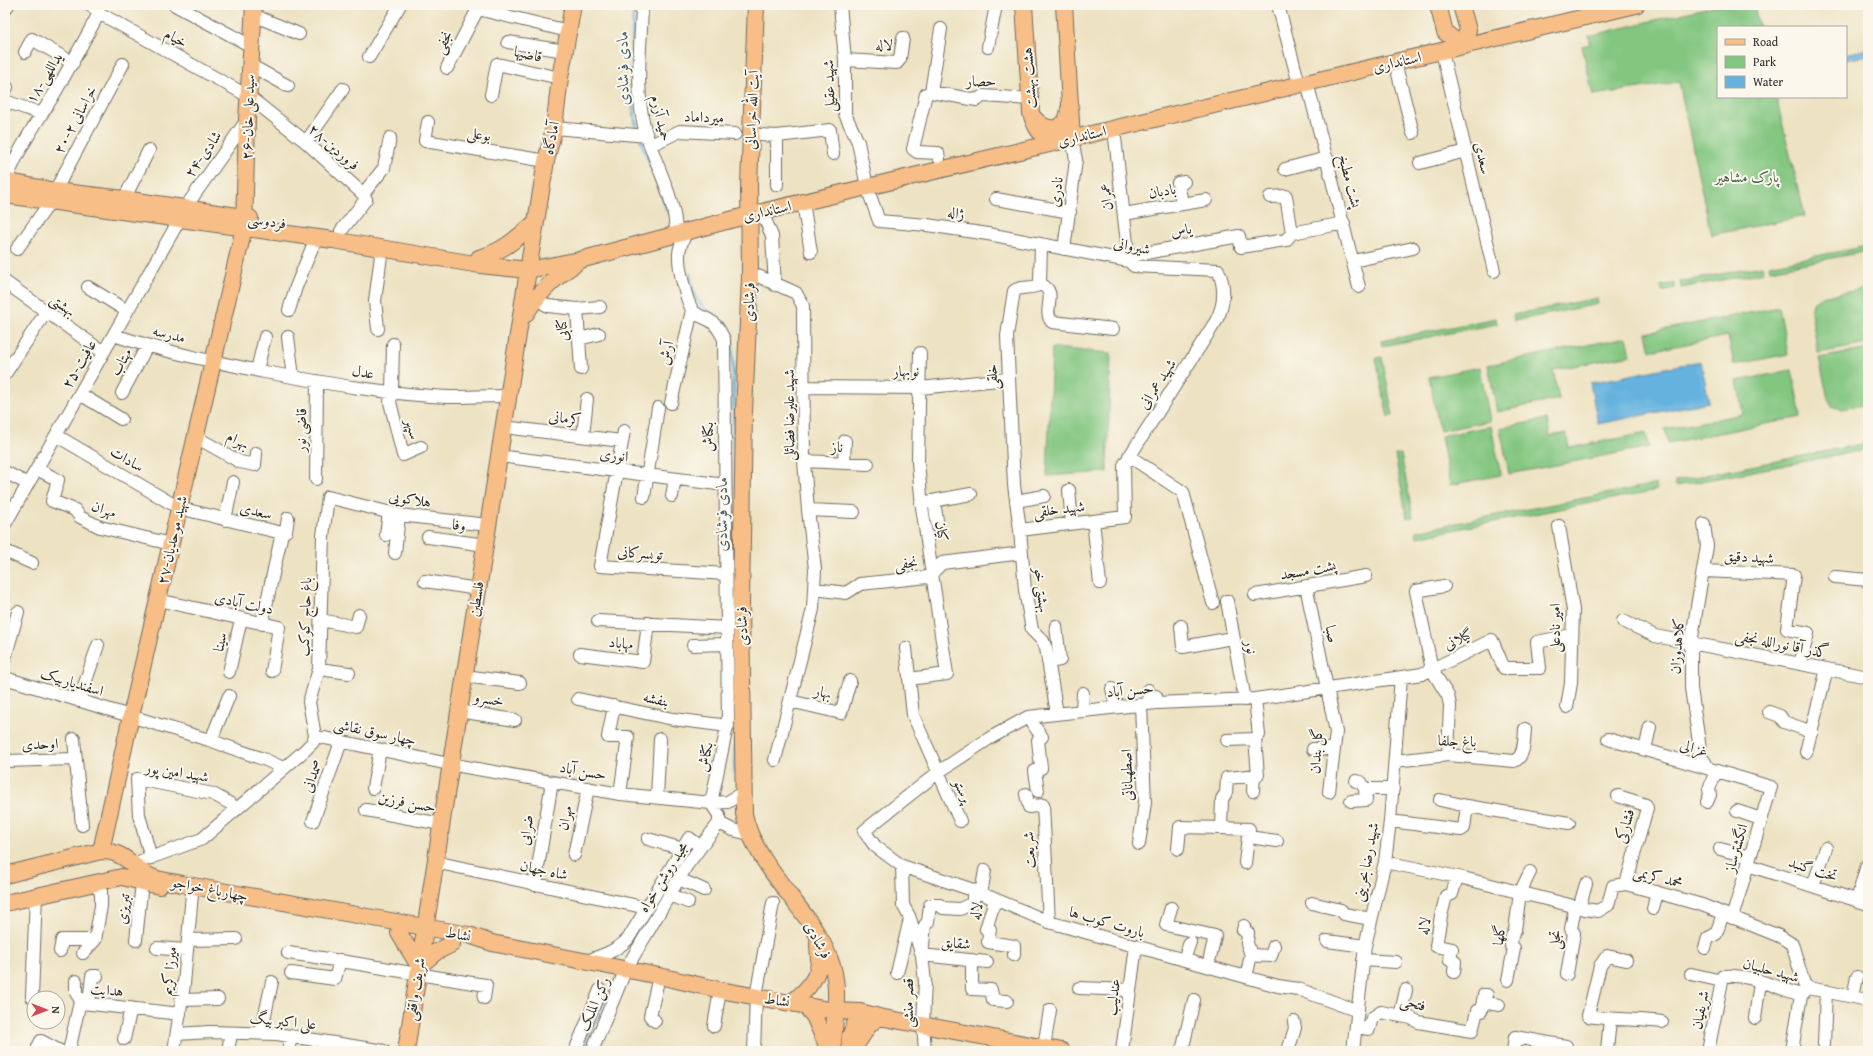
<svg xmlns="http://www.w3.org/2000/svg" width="1873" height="1056" viewBox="0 0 1873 1056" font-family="'Gentium Book Plus',Amiri,serif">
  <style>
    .green { fill: #82c680; stroke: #567856 }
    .water { fill: #66b2df; stroke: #486e85 }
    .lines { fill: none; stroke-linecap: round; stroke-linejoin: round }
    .stream { stroke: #66b2df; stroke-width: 3 }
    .minor-casing { stroke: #6f6b60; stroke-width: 14 }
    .major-casing { stroke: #6f6b60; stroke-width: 18 }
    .minor { stroke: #fff; stroke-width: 12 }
    .major { stroke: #f7be87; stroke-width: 16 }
    .labels { text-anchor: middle; stroke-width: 4; stroke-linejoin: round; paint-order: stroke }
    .street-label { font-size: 15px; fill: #2b2b2b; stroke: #fbf7ec }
    .park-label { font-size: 15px; fill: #455a44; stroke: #fbf7ec }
    .water-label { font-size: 16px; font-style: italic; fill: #405a6a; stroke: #fbf7ec }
  </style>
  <rect width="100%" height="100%" fill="#fbf7ec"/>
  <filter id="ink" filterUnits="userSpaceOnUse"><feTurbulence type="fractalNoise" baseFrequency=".025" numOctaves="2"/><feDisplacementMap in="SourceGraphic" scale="8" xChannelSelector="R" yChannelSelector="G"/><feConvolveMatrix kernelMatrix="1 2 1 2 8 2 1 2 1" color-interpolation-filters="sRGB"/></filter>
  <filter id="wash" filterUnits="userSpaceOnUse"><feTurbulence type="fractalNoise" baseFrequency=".012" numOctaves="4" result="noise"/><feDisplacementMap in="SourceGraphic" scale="16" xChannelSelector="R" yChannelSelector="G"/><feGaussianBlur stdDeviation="0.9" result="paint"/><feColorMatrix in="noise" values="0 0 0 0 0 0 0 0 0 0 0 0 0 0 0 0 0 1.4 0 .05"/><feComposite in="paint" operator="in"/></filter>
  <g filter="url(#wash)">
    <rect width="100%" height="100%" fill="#ede2c2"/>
    <path class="green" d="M1718 5H1754L1759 27H1718V97H1776L1805 216 1711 235 1679 82 1593 95 1582 46 1590 44 1589 36Z
      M1868 246V251L1770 270 1769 265Z
      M1762 266 1764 272 1681 288 1680 282Z
      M1674 283 1675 289 1662 292 1661 286Z
      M1868 288V344L1818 353 1811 312 1813 303 1821 297Z
      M1597 298 1598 304 1514 321 1513 315Z
      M1779 307 1788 354 1734 365 1728 336 1650 351 1646 333Z
      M1496 318 1497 324 1382 346 1381 341Z
      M1627 337 1631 355 1553 370 1559 399 1497 412 1488 365Z
      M1052 348 1111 353 1107 472 1047 476Z
      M1868 349V404L1843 409 1833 407 1828 399 1819 358Z
      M1382 357 1393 416 1388 417 1376 358Z
      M1480 367 1490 421 1440 431 1429 377Z
      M1792 370 1801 417 1668 443 1665 429 1743 414 1737 381Z
      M1547 419 1550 436 1566 433 1569 448 1646 433 1649 447 1509 474 1500 428Z
      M1491 426 1501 475 1450 485 1441 436Z
      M1868 443V449L1676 486 1675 481Z
      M1401 454 1413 517 1407 518 1395 455Z
      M1656 484 1657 490 1417 537 1416 531Z"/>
    <path class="water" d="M1868 49V55L1846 60V54Z
      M1701 361 1709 402 1598 424 1590 383Z"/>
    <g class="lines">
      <path class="stream" d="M633 5 632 100 637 131
        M641 140 668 212
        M690 274C692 303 704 310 728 325L732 336 734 402 732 510
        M733 606V624
        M734 772 735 708
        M584 1051 605 998"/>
    </g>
  </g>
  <g filter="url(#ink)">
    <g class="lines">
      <g class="minor-casing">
        <path id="minor" d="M91 5 99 13 248 96 306 142 363 194 366 199 341 231
          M175 5 251 46
          M642 5C641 46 635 86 644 126 653 162 676 196 676 234
          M840 5 845 60V114L858 142 867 187 879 221 927 225 988 234 1129 261 1134 266 1218 270C1226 288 1225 304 1216 321L1124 465 1125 517 1020 530 1025 590 1032 630 1043 641 1046 648 1057 714
          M1278 5 1299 84
          M6 8 8 5
          M478 9 568 31
          M253 15 299 34
          M508 42 565 51
          M988 47 996 5
          M25 52 32 39 73 63
          M1442 52 1494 271
          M369 57 400 5
          M845 60 897 63 900 59 903 38
          M1395 62 1413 133
          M250 65 288 86
          M447 68 480 5
          M1307 82 1359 287
          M5 90 7 87
          M931 92 941 29
          M491 95 497 64 560 78
          M5 101 42 114
          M428 122 425 141 546 161
          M554 128 647 136
          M1114 129 1129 261
          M760 135 777 136 830 130 833 154
          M306 142 343 89
          M651 145 680 131 735 134
          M939 158 938 153 917 152 913 149 926 94 931 92 977 100 983 96 1031 99
          M1420 163 1466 151
          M1285 169 1327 158
          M6 181C17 151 36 123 53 96 69 69 84 41 99 13
          M777 185V136
          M55 191 123 64
          M363 194 384 168 390 138
          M1270 197 1286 196 1292 233
          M124 199 149 150
          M996 199 1070 212
          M803 202 811 252
          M1182 203 1178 183 1184 182
          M185 208 247 120
          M762 212 772 236 775 285
          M1124 214 1206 200
          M687 231C684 237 679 247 679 254 678 266 686 301 693 311 698 316 703 317 709 320 717 324 720 332 724 339L728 722 711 803
          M17 249 50 202
          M1064 249 1076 160 1072 138
          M1129 256 1239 236 1241 247 1279 241 1286 240 1292 233 1344 223
          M1353 261 1413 248
          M750 276H758L796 293 803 306 804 461 808 510 815 569 813 609 775 760
          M5 282 103 352
          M1040 284C1060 292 1041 310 1052 322L1113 329
          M88 287 127 311
          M535 298 548 306 577 309 581 369
          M577 309 600 307
          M289 310 296 287 316 238
          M378 329 375 301 382 248
          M117 336C165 352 215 362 265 372 325 383 386 394 448 397 468 397 488 396 508 396
          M288 337 293 377
          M579 339 599 334
          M393 344 392 392 390 402 403 455 421 447
          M257 370 265 337
          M5 374 46 312
          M805 387 920 388 1008 379
          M122 393 147 346
          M80 394 121 419
          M671 403 692 310
          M503 427 622 441
          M624 431 600 566 726 574
          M583 436 587 399
          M59 437 179 508 282 533
          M196 437 240 462 255 465 256 453
          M499 456 725 485
          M1129 456 1183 492 1213 603
          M804 461 868 464
          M844 463 845 441
          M37 469 58 480 52 501 75 510 80 517 100 527 171 544
          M5 472 28 484
          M316 479 317 381
          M1069 490 1072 523
          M672 496 675 479
          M644 497 658 408
          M934 501 938 527
          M1016 501 1044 496
          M921 503 971 494
          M808 510 854 512
          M225 520 233 482
          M1093 521 1100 583
          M5 524 180 219
          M1704 524 1707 546 1691 643V688L1701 756 1709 769
          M1559 526 1573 610 1571 683 1567 707
          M1020 530 1014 485 1007 336 1014 291C1021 285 1033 290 1040 284L1041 244
          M282 533 286 531 288 518
          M386 535 389 512
          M428 537 485 545
          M5 551 32 563
          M395 553 399 515
          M1703 571 1794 575 1787 629 1808 633 1800 664
          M1835 577 1868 580
          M425 581 478 589
          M1306 586 1336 732 1329 792
          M1444 586 1416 591 1432 670 1448 696 1450 705 1448 755
          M815 589 846 593 860 584 928 577 942 563 1022 553
          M1255 595 1366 576
          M158 600 279 627 272 671
          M1227 601 1245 700
          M321 620 356 627 359 615
          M598 621 727 628
          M1623 621 1655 636 1868 677
          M262 624 282 533
          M1181 626 1183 647 1232 638
          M693 645 727 644
          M906 648 913 715 960 821
          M580 654 643 662 648 623
          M5 658 18 612
          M1048 662 1060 660 1056 626
          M319 669 349 673
          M229 672 241 619
          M464 676 520 683
          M5 678 209 740 266 760 283 768
          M909 679 947 674 922 507 918 462 920 353
          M1112 689 1117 707
          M1148 690 1149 698 1156 696V702
          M578 699 673 719 728 726
          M79 701 98 645
          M790 701 841 713 850 681
          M614 706 608 737H628L620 794
          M1082 710 1083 693
          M459 711 515 720
          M1769 712 1780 716 1784 722 1812 732
          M1028 717 1042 737 1038 740 1041 768 1035 771 1038 791
          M315 736 309 702 319 669 323 536 328 497 399 515 488 525
          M74 739 82 825
          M1608 739 1771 787 1732 918
          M211 740 229 696
          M1227 740 1255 739
          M1313 749H1334
          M1645 750 1650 727
          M1806 752 1827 669
          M5 761 75 759
          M1395 761 1448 755 1514 761C1525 757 1524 740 1525 729
          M373 788 380 750
          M1365 789H1393
          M1253 791 1254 776
          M1026 794 1029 807 1043 805 1049 922
          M1618 796 1646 805 1647 808 1626 884
          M657 797 660 739
          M1440 800 1467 806 1569 823
          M1351 801 1366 800 1365 789 1361 782 1356 781
          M1707 802 1710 795 1709 789 1716 771
          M366 810 441 824
          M1737 811 1761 819
          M313 821 341 742
          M1390 821 1461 830 1464 828 1467 806
          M719 823 733 830 749 834
          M1249 837 1277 841
          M648 839 683 849
          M1139 844 1145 803 1141 705
          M1178 849 1180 827 1221 828
          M1720 849 1750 857
          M574 855 588 788
          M151 858 139 815 137 779 213 794 231 804 236 810
          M435 862 647 908
          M1385 862 1463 878 1585 909 1598 911 1608 905 1613 886 1626 884 1702 905 1779 936 1792 944 1804 984 1809 988 1868 1000
          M1245 863 1249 829 1221 828 1222 799 1226 793 1227 778 1258 775 1255 739 1259 735 1255 699
          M133 864 202 839 304 751 313 742 315 736 449 764 620 794 711 803 728 802 743 792
          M1748 865 1868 904
          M902 866 903 905 909 916 922 955 925 982 923 1024 925 1051
          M679 879 704 890
          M535 885 552 782
          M1813 886 1826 848
          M973 890V903L960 909 943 908 940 905H930L928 922 925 925 922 955 987 962
          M981 894 985 870
          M669 895 688 902
          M995 900 986 929H990L988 942 1014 946V955
          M1857 900 1867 865
          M1312 903 1341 910 1344 914 1371 919
          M1171 908 1166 925 1215 936 1208 966
          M1579 908 1586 884
          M1653 909 1657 892
          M1244 926 1243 930 1248 933 1247 943 1251 955 1246 977
          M95 940 101 906V891L97 888 96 881
          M136 940 142 882
          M188 940 236 939
          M1327 941 1365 946
          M157 948 187 950
          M1705 948 1708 938 1716 934 1723 914
          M60 951 62 940H95L83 953
          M288 953C354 962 420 975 486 985L484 998
          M1251 955 1271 956 1274 946
          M972 960V989L991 990 993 1000 1007 1001
          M1184 960 1190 942
          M1363 960 1396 962
          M1626 960 1607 956 1600 966 1588 1016C1612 1020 1637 1019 1662 1022
          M586 961C602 956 616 951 628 939L689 838 700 846
          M1454 972 1455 962 1450 960 1452 949 1436 946 1441 916 1446 896 1452 894 1457 877
          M291 973 335 979 340 960
          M897 973 910 919
          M1567 974 1574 933 1571 929 1575 907
          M1691 974 1722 981
          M1508 980 1514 948 1511 946 1512 936 1515 930 1520 893 1530 872
          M76 981V993L83 1003
          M1079 988 1130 990
          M32 997 36 895
          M1853 997 1857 977
          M181 1000 218 999
          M1483 1002 1499 1005
          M89 1003 92 976H97
          M1358 1011 1298 989 1278 986 1049 922 973 890 902 866 875 846 864 831 940 771 990 738 1028 717 1156 703 1255 699 1422 674 1492 640 1504 668H1540L1537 642 1572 635
          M1400 1016 1406 990
          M1755 1018 1760 982
          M655 1021 650 1016 659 976
          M714 1026 720 990
          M1356 1027 1369 1029 1372 1018 1381 1012 1411 1018 1418 1022 1472 1031 1477 1011H1481L1484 995H1487
          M261 1033 272 982
          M177 1034 210 1032 277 1034 384 1051
          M124 1039 131 1008
          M1824 1044 1826 991
          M38 1047 41 1041 60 1051
          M1044 1047 1050 1010
          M69 1051 79 1006 83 1003 180 1014
          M174 1051 184 984 192 894
          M228 1051 231 1033
          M288 1051 291 1036
          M575 1051 600 990
          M592 1051 626 969 687 865 719 823V815L711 803
          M754 1051 756 996 773 903
          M1122 1051 1136 946
          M1182 1051 1194 1000
          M1288 1051 1295 1028 1294 1022
          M1353 1051 1365 946 1385 862 1390 821 1401 677
          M1513 1051 1515 1037 1566 1046
          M1607 1051 1610 1019
          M1708 1051 1723 976C1749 974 1776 987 1801 995L1809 988
          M1792 1051 1801 995"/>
      </g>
      <g class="major-casing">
        <path id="major" d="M756 5 749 185 750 276 744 412 741 603 744 814C756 872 817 912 833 969 840 993 833 1025 833 1051
          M1024 5 1031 113C1035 127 1040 134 1051 143
          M1064 5 1072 138
          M1438 5 1445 32 1461 46 1468 30 1461 5
          M1034 118C1047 134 1067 131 1069 109
          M5 181 55 191 124 199 250 218
          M5 195 333 240 480 265 528 270 580 260 749 215 1636 5
          M479 258C504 251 517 238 536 222
          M525 315C538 293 554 278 575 264
          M101 851 131 716 244 228 247 120 254 5
          M5 875 101 851C127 851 133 870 154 878 163 881 173 882 182 884L469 935 492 943 659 976 720 990 834 1011 860 1012 879 1017 1062 1051
          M5 903 122 877 159 886
          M399 933 419 966 436 952 452 944
          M791 1003C804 993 819 979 819 961 819 955 818 948 818 942
          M805 1006 814 1016 829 1050
          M850 1049V1036L860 1012
          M406 1051 529 264 546 161 554 128 560 78 573 5
          M852 1051 869 1025 879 1017"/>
      </g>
      <use href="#minor" class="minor"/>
      <use href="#major" class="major"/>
    </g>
  </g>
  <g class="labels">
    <g class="street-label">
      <text transform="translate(176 38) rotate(29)" y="5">خیام</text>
      <text transform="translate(443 42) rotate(-62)" y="5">نجفی</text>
      <text transform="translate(884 45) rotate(-1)" y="5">لاله</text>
      <text transform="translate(528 54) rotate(13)" y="5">قاضیها</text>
      <text transform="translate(1397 62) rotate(-13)" y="5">استانداری</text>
      <text transform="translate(44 78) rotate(-59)" y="5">۱۸-یداللهی</text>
      <text transform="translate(1029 78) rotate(-94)" y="5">هشت بهشت</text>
      <text x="981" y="86">حصار</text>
      <text transform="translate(829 86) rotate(-92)" y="5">شهید عقیلی</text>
      <text transform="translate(752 110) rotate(-88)" y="5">آیت الله خراسانی</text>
      <text transform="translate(248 117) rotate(-88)" y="5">۲۶-سید علی خان</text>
      <text transform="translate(704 117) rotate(2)" y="5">میرداماد</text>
      <text transform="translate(661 118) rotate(77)" y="5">حمید آزرم</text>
      <text transform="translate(75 120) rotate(-62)" y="5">۲۰-خراسانی ۲</text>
      <text transform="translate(479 134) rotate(9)" y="5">بوعلی</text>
      <text transform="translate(1082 136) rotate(-13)" y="5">استانداری</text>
      <text transform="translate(551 138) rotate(-78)" y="5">آمادگاه</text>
      <text transform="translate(334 147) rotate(41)" y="5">۲۸-فروردین</text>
      <text transform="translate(203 154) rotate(-55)" y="5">۲۴-شادی</text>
      <text transform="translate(1483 158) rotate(77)" y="5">سعدی</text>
      <text transform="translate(1350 181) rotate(76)" y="5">پشت مطبخ</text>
      <text transform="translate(1162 191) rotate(-10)" y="5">بادبان</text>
      <text transform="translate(1056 192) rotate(-83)" y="5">نادری</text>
      <text transform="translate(1106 197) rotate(-97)" y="5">عمران</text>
      <text transform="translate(767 211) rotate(-13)" y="5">استانداری</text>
      <text transform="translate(956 213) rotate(8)" y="5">ژاله</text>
      <text transform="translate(267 221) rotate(8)" y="5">فردوسی</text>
      <text transform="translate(1181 230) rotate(-10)" y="5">یاس</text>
      <text transform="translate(1132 246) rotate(12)" y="5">شیروانی</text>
      <text transform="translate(749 302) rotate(-89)" y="5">فرشادی</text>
      <text transform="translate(63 305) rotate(36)" y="5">بهشتی</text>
      <text transform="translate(562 330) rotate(-95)" y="5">کتابی</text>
      <text transform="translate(169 334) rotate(14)" y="5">مدرسه</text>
      <text transform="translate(666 353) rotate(-77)" y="5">آرش</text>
      <text transform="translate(121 362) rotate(-61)" y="5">مهتاب</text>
      <text transform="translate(79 364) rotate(-60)" y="5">۲۵-عافیت</text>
      <text transform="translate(906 371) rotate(-1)" y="5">نوبهار</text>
      <text transform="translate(363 372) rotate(9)" y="5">عدل</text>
      <text transform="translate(992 377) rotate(-93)" y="5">خلقی</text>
      <text transform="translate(1157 384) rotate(-57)" y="5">شهید عمرانی</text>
      <text transform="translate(789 415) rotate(-90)" y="5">شهید علیرضا فضائلی</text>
      <text transform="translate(565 418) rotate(7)" y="5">کرمانی</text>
      <text transform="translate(413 429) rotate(76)" y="5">سپهر</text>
      <text transform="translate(301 430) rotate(-89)" y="5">قاضی نور</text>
      <text transform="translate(708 437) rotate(-91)" y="5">بکتاش</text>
      <text transform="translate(238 440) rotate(27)" y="5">بهرام</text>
      <text transform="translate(837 447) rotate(2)" y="5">ناز</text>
      <text transform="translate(614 455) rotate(7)" y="5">انوری</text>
      <text transform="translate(127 459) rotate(30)" y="5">سادات</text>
      <text transform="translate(410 499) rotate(9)" y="5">هلاکویی</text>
      <text transform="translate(104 509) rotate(20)" y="5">مهران</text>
      <text transform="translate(1059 509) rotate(-7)" y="5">شهید خلقی</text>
      <text transform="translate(256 511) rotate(13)" y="5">سعدی</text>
      <text transform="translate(459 525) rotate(8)" y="5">وفا</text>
      <text transform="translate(942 531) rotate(81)" y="5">کیان</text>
      <text transform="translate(172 540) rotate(-77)" y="5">۲۷-شهید موحدیان</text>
      <text transform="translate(640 553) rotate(4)" y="5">تویسرکانی</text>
      <text transform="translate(1749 557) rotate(3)" y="5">شهید دقیق</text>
      <text transform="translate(906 563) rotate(-6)" y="5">نجفی</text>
      <text transform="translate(1308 570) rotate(-10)" y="5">پشت مسجد</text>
      <text transform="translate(1042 590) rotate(83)" y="5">بهشتی خو</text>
      <text transform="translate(476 599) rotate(-81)" y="5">فلسطین</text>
      <text transform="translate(244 603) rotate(12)" y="5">دولت آبادی</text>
      <text transform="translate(305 617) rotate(-88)" y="5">باغ حاج کوکب</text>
      <text transform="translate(742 626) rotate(-92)" y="5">فرشادی</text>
      <text transform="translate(1555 628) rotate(-90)" y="5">امیر نادعلی</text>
      <text transform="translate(1332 634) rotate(79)" y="5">صبا</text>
      <text transform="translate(1458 639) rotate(-26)" y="5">گیلانی</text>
      <text transform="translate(220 642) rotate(-77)" y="5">سینا</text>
      <text transform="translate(621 643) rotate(6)" y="5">مهاباد</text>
      <text transform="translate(1782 644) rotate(11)" y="5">گذر آقا نورالله نجفی</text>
      <text transform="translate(1677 646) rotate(-86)" y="5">کلاهدوزان</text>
      <text transform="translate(1251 647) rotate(79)" y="5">نور</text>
      <text transform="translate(72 682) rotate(17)" y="5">اسفندیاربیک</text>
      <text transform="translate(1130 690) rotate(-5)" y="5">حسن آباد</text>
      <text transform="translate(823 692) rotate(13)" y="5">بهار</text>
      <text transform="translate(489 699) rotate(9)" y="5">خسرو</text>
      <text transform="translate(656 699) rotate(12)" y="5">بنفشه</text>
      <text transform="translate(375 732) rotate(12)" y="5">چهار سوق نقاشی</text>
      <text transform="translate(1457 741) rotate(2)" y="5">باغ جلفا</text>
      <text transform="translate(40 744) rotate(-2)" y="5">اوحدی</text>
      <text transform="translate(1694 748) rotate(17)" y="5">غزالی</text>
      <text transform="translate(1316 751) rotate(-87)" y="5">گل بندان</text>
      <text transform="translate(705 757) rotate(-79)" y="5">بکتاش</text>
      <text transform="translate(583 771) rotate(10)" y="5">حسن آباد</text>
      <text transform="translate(177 772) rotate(9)" y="5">شهید امین پور</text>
      <text transform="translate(1127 775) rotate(-92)" y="5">اصطهباناتی</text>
      <text transform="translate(312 776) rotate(-70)" y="5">صمدانی</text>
      <text transform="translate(963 791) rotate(65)" y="5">پرستو</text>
      <text transform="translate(407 802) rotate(11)" y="5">حسن فرزین</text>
      <text transform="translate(565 818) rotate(-78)" y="5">مهران</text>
      <text transform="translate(1625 826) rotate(-75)" y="5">فشارکی</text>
      <text transform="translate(526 830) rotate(-81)" y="5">ضرابی</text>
      <text transform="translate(1736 848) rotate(-74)" y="5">انگشترساز</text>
      <text transform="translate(1029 850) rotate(-93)" y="5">شریعت</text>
      <text transform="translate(1366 862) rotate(-79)" y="5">شهید رضا بحرینی</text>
      <text transform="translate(1813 869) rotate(18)" y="5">تخت گنبد</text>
      <text transform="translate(544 870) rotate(12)" y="5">شاه جهان</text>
      <text transform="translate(663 877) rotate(-58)" y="5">مجید روشن خواه</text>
      <text transform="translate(1658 877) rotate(14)" y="5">محمد کریمی</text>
      <text transform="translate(210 889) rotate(11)" y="5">چهارباغ خواجو</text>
      <text transform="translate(123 909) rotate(-84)" y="5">تبریزی</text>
      <text transform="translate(976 911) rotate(-79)" y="5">لاله</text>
      <text transform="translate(1107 922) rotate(16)" y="5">باروت کوب ها</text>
      <text transform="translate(1424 926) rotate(-80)" y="5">لاله</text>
      <text transform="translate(458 934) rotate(12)" y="5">نشاط</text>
      <text transform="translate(1499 935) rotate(-83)" y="5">گلها</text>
      <text transform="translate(818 940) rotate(61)" y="5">فرشادی</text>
      <text transform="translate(1555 940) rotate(-87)" y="5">تجلی</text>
      <text transform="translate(956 943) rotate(5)" y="5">شقایق</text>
      <text transform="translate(1771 970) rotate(15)" y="5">شهید حلبیان</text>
      <text transform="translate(169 971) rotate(-84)" y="5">میرزا کریم</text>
      <text transform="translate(415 989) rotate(-81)" y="5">شریف واقفی</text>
      <text transform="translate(107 990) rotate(5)" y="5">هدایت</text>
      <text transform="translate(1113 997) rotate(-83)" y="5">عندلیب</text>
      <text transform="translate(777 1000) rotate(11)" y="5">نشاط</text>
      <text transform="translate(908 1003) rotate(-90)" y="5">قصر منشی</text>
      <text transform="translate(1413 1003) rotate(14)" y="5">فتحی</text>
      <text transform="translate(594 1004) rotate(-67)" y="5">رکن الملک</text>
      <text transform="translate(1700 1010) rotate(-79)" y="5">شریفیان</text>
      <text transform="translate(283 1021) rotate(6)" y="5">علی اکبر بیگ</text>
    </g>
    <g class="park-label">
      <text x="1747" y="182">پارک مشاهیر</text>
    </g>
    <g class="water-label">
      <text transform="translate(622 68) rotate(-91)" y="6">مادی فرشادی</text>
      <text transform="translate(721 514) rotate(-90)" y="6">مادی فرشادی</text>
    </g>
  </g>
  <rect width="1873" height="1056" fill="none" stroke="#fbf7ec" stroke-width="20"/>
  <rect x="1717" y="26" width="130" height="72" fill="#fbf7ec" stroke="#a8a59f"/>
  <rect x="1725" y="39" width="20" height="6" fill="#f7be87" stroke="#a8a59f"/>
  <text x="1753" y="46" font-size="12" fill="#2b2b2b">Road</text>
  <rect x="1725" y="56" width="20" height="12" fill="#82c680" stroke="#a8a59f"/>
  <text x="1753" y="66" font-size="12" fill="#2b2b2b">Park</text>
  <rect x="1725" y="76" width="20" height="12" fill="#66b2df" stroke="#a8a59f"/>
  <text x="1753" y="86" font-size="12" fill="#2b2b2b">Water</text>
  <g transform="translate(46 1010) rotate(90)"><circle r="19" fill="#fbf7ec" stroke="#a8a59f"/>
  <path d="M0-3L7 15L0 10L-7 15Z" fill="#d1495b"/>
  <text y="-6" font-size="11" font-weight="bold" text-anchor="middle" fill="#2b2b2b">N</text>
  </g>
</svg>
